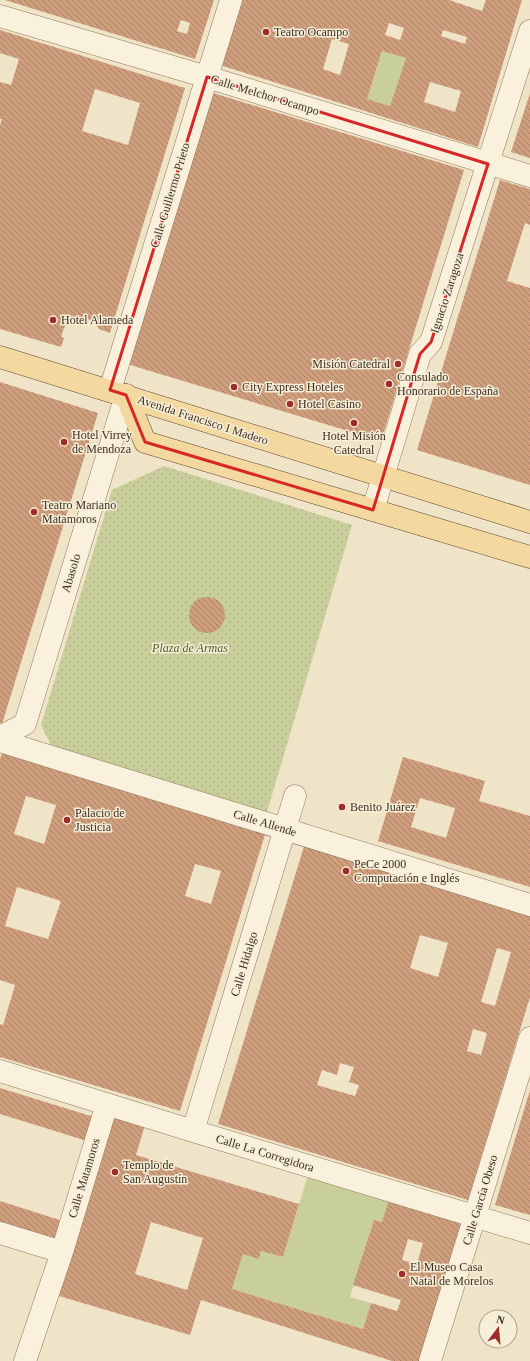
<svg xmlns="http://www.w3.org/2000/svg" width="530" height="1361" viewBox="0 0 530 1361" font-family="'Times New Roman',serif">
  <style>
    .green { fill: #c9cf9b }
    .park { fill: url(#park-dots) }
    .building { fill: url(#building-back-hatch); fill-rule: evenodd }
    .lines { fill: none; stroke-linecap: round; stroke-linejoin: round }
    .minor-casing { stroke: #8d765c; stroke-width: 23 }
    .major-casing { stroke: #5b4430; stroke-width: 23 }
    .minor { stroke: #faf1dc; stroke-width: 22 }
    .major { stroke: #f3d9a0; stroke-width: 22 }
    .marked { fill: none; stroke: #d62828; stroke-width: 3; stroke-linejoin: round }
    .poi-dot { fill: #9e2a2b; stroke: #f7eed8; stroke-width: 1.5 }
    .labels { text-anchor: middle; stroke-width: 3; stroke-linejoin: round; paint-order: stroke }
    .poi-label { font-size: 12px; fill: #3d2e20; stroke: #f7eed8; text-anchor: start }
    .street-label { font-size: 12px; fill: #3d2e20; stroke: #f7eed8 }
    .park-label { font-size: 12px; font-style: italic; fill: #4d5a26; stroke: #f7eed8 }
  </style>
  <defs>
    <pattern id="park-dots" width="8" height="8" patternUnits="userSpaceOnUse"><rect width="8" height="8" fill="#c9cf9b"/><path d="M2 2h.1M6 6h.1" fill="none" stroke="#aeb285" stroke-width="1.8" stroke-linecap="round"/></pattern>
    <pattern id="building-back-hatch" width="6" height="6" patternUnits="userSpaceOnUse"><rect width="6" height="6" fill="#cf9f7d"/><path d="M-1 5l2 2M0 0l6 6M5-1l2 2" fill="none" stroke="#a98266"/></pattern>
  </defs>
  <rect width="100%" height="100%" fill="#f0e4c8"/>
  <path class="green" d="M382 51 406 58 390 106 367 99Z
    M308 1175 389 1199 382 1222 374 1220 350 1297 371 1303 363 1329 232 1289 243 1254 259 1259 261 1251 283 1257Z"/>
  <path class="park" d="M164 466 352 525 267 812 52 747 41 725 112 490Z"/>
  <path class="building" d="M5 0H214L195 59ZM181 20 190 23 187 34 177 31Z
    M241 0H449L482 11 486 0H522L478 147 220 65ZM389 23 404 28 400 40 385 35ZM443 30 467 37 465 44 441 36ZM332 39 349 44 340 75 323 69ZM382 51 406 58 390 106 367 99ZM430 82 461 91 455 112 424 102Z
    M0 30 185 88 110 333 99 329 94 321 87 319 80 318 74 319 68 323 64 328 61 337 64 338 61 347 0 329V125L2 119H0V82L11 85 19 59 0 53ZM95 89 140 103 128 145 82 131Z
    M210 92 464 170 381 441 127 364Z
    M530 93V158L511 152Z
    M500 180 530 189V225L525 223 507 281 530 288V485L417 450Z
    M0 382 98 413 2 724 0 723Z
    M189 615a18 18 0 1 1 36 0a18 18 0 1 1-36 0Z
    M3 750 267 828 180 1111 0 1057V1024L3 1025 15 985 0 980V759ZM26 796 56 805 44 844 14 834ZM195 864 221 871 211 904 185 896ZM17 887 61 901 48 939 5 926Z
    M403 757 485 781 479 801 530 816V887L378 841ZM420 798 455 808 446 838 411 827Z
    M306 840 530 908V997L468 1200 218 1124ZM420 935 448 943 438 977 410 968ZM497 948 511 952 495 1006 481 1002ZM473 1029 487 1033 481 1055 467 1051ZM340 1063 354 1067 349 1082 359 1085 355 1096 317 1085 322 1070 337 1075Z
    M0 1088 94 1117 87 1141 0 1114Z
    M530 1090V1215L495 1205Z
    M114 1115 145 1125 136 1155 299 1204 283 1257 261 1251 259 1259 243 1254 232 1289 363 1329 371 1303 397 1311 401 1300 353 1285 374 1220 382 1222 389 1199 463 1222 420 1361H392L201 1300 190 1335 59 1296ZM151 1222 203 1238 187 1290 135 1274ZM408 1239 423 1243 417 1264 402 1260Z
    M0 1201 63 1221 55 1244 0 1227Z"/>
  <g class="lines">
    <g class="minor-casing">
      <path id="minor" d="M0 16 207 77 530 176
        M110 390 231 0
        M373 510 420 354 431 342 530 31
        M0 737 25 724 126 395
        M0 741 530 905
        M0 1071 193 1131 530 1233
        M193 1131 295 796
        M0 1233 62 1252
        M25 1361 62 1252 107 1104
        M430 1361 530 1038"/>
    </g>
    <g class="major-casing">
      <path id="major" d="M0 357 530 522
        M126 395 145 442 530 557"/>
    </g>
    <use href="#minor" class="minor"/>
    <use href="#major" class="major"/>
  </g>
  <path class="marked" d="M207 77 488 164 431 342 420 354 373 510 145 442 126 395 110 390Z"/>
  <g class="poi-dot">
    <circle cx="266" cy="32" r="4"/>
    <circle cx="53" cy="320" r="4"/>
    <circle cx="398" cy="364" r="4"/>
    <circle cx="389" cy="384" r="4"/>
    <circle cx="234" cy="387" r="4"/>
    <circle cx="290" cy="404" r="4"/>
    <circle cx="354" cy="423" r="4"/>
    <circle cx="64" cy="442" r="4"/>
    <circle cx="34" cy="512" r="4"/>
    <circle cx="342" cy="807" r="4"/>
    <circle cx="67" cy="820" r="4"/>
    <circle cx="346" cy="871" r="4"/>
    <circle cx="115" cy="1172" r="4"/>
    <circle cx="402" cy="1274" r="4"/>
  </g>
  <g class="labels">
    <g class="poi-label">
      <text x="274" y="36">Teatro Ocampo</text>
      <text x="61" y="324">Hotel Alameda</text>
      <text x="390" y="368" text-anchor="end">Misión Catedral</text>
      <text x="397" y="381">Consulado<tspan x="397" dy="14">Honorario de España</tspan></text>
      <text x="242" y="391">City Express Hoteles</text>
      <text x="298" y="408">Hotel Casino</text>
      <text x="72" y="439">Hotel Virrey<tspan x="72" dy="14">de Mendoza</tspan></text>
      <text x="354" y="440" text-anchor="middle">Hotel Misión<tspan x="354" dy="14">Catedral</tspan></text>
      <text x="42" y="509">Teatro Mariano<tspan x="42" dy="14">Matamoros</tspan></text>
      <text x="350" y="811">Benito Juárez</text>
      <text x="75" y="817">Palacio de<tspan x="75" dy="14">Justicia</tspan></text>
      <text x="354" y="868">PeCe 2000<tspan x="354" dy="14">Computación e Inglés</tspan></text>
      <text x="123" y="1169">Templo de<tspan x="123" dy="14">San Augustín</tspan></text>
      <text x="410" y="1271">El Museo Casa<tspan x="410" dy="14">Natal de Morelos</tspan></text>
    </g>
    <g class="street-label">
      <text transform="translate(265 95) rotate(17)" y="4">Calle Melchor Ocampo</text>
      <text transform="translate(170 195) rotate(-73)" y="4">Calle Guillermo Prieto</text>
      <text transform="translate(447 293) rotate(-72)" y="4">Ignacio Zaragoza</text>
      <text transform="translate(203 420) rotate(18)" y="4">Avenida Francisco I Madero</text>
      <text transform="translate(71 573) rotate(-73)" y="4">Abasolo</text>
      <text transform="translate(265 823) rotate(17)" y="4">Calle Allende</text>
      <text transform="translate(244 964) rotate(-73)" y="4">Calle Hidalgo</text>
      <text transform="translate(265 1153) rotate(17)" y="4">Calle La Corregidora</text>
      <text transform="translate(84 1178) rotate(-73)" y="4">Calle Matamoros</text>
      <text transform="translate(480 1200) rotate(-73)" y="4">Calle García Obeso</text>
    </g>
    <g class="park-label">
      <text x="190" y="652">Plaza de Armas</text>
    </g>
  </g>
  <g transform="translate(498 1329) rotate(16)"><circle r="19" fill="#f7eed8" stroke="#ada18e"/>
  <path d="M0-3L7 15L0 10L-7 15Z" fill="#9e2a2b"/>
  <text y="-6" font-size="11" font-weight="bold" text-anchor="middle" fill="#3d2e20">N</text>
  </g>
</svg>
